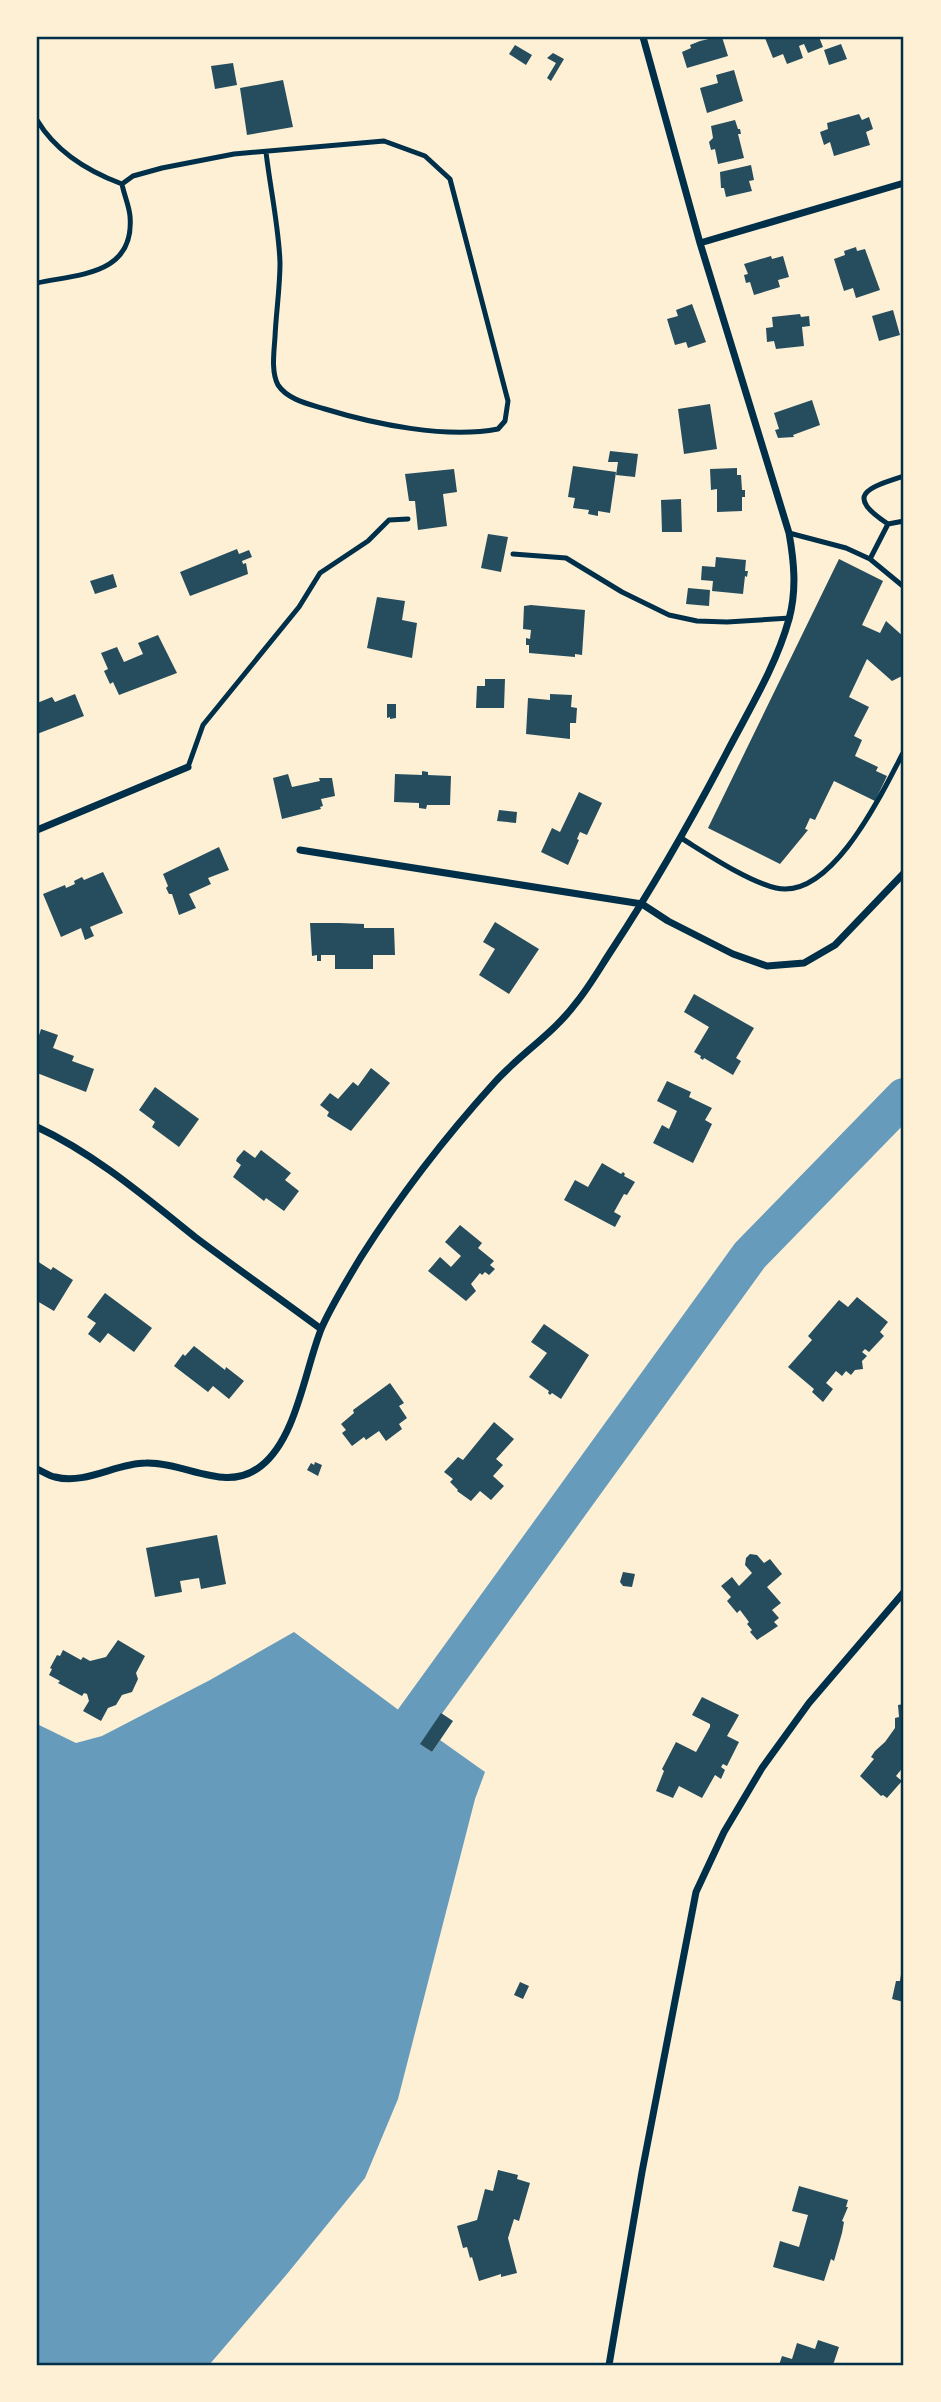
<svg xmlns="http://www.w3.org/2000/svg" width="941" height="2402" viewBox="0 0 941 2402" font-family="'Nunito Sans',sans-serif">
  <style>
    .water { fill: #669bbc }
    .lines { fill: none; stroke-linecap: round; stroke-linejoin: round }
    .river { stroke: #669bbc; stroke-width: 38 }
    .building { fill: #264d5e }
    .service { stroke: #003049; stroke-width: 5 }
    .minor { stroke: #003049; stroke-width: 7 }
    .neatline { fill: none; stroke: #003049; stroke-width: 2.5 }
  </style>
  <rect width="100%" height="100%" fill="#fdf0d5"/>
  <path class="water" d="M294 1632 428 1732 421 1744 432 1752 440 1740 485 1772 475 1799 398 2099 365 2178 287 2274 209 2365H37V1724L76 1743 102 1736 210 1680Z"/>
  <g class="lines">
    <path class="river" d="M382 1764 750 1255 904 1097"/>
  </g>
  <path class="building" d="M717 37H722L728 56 687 68 682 52 691 48 690 45 700 41Z
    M769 37H819L823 47 808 53 804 44 799 46 803 58 787 64 783 54 773 58 765 38Z
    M841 44 847 59 829 65 824 50Z
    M515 45 532 55 526 65 509 54Z
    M553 53 564 59 551 81 547 78 556 63 547 58Z
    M233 63 237 85 215 89 211 66Z
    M734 70 743 101 707 113 700 88 718 83 716 75Z
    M283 80 293 127 247 135 240 88Z
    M859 114 862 120 869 117 873 129 866 132 870 145 834 156 830 142 824 145 820 132 828 129 827 123Z
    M735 120 738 129H740L741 134H738L744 158 718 164 715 149 711 150 709 142 713 138 711 126Z
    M751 165 754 180 749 181 752 191 726 197 724 188H721L720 172Z
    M856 247 857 251 865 249 880 290 856 298 853 288 844 291 834 259 845 255 844 251Z
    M771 256 772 259 783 256 789 277 778 280 780 287 754 295 750 282 746 283 744 275 748 274 744 264Z
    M692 304 706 342 688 348 686 342 675 345 667 319 678 316 676 310Z
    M893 310 900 335 879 341 872 316Z
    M800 314 801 317 809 316 810 326 802 327 804 346 776 349 774 341 767 342 766 328 773 327 772 317Z
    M812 400 820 425 793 435 794 437 778 438 775 430 779 429 774 413Z
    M710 404 717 449 684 454 678 409Z
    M610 451 638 454 635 477 616 475 618 462H608Z
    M573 466 616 472 610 513 598 511V516L588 514 589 510 573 508 575 498 568 497Z
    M737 468V475H741L742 490H745V497H742V511L717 512V489L711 490 710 469Z
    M454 469 457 492 443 494 447 526 418 530 415 501H409L405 474Z
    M681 499 682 532H662L661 500Z
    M488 534 508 537 501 572 481 568Z
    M237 549 239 554 249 550 252 557 242 561 243 564 246 563 248 574 190 596 180 572Z
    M716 557 746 560 745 571H748L747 577 745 576 743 594 712 591 713 581 701 580 702 566 715 567Z
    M839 559 883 581 862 625 880 633 886 621 904 637V675L892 681 867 659 849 697 869 707 854 736 862 740 855 756 878 767 876 771 887 776 875 801 834 781 815 820 810 818 805 829 808 830 780 864 708 828Z
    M113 574 117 587 95 594 90 581Z
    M688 588 710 590 709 606 686 604Z
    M377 597 405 601 402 620 417 623 412 658 367 648Z
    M531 605 585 610 582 655 575 654V657L529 653V645H526V638L530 639 531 630 523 629 524 606Z
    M158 635 177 673 119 695 113 682 110 684 104 671 108 669 101 653 117 647 124 662 143 654 138 643Z
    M485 679H505L504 708H476L477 686H485Z
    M75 694 84 716 37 734V703L52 697 55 702Z
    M550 694 572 695 571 707 577 708 576 723H570V739L526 734 528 698 550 700Z
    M387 704H396V718L390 719V717L387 718Z
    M422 771 428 772V775L451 776 450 805H427L426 809 419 808V803L394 802 395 774 422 775Z
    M288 774 292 787 320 781 319 778H332L335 796 321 799 323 806 320 807 321 809 282 819 273 778Z
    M579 792 602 803 587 835 580 832 577 839 579 840 568 865 541 852 552 828 560 832Z
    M499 810 517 812 516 823 497 821Z
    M219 847 229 870 208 878 211 884 189 894 196 908 179 915 172 894H169L166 888 168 886 163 874Z
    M103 872 123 913 90 927 94 936 85 940 81 928 61 937 43 894 65 885 66 888 75 884 74 881 82 877 84 880Z
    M495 922 539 949 509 994 479 975 495 949 483 942Z
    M310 923H340L364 924V928H394L395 955H373V969H335V955H321V961H317V955L312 956Z
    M694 994 754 1028 736 1058 741 1061 733 1075 704 1058 703 1060 700 1058 701 1056 694 1052 709 1027 684 1012Z
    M41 1029 58 1035 53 1048 74 1056 72 1061 94 1069 86 1092 37 1073V1042Z
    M371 1068 390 1083 351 1131 327 1116 329 1112 320 1105 330 1093 338 1099 353 1082 358 1086Z
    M667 1081 691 1092 689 1097 712 1108 705 1120 712 1124 693 1163 653 1143 662 1125 669 1129 677 1111 657 1101Z
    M155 1087 199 1119 179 1147 152 1127 155 1122 139 1110Z
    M244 1150 255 1158 261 1150 291 1173 285 1180 299 1191 284 1211 266 1198 264 1201 233 1177 241 1165 236 1161 237 1158Z
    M602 1163 621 1174 623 1172 625 1174 624 1176 635 1182 627 1195 624 1194 614 1212 621 1216 615 1227 564 1200 575 1180 588 1187Z
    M460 1225 482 1243 478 1248 494 1261 490 1265 495 1269 489 1275 485 1272 482 1275 480 1273 471 1284 476 1291 466 1301 428 1271 440 1257 451 1267 461 1256 445 1242Z
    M37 1261 51 1270 53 1267 73 1280 54 1311 37 1301Z
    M105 1293 152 1328 134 1352 108 1333 100 1343 88 1334 96 1323 87 1317Z
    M857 1297 888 1322 880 1332 884 1336 869 1352 865 1349 862 1352 867 1356 862 1361 863 1369 855 1370 851 1375 846 1371 842 1376 836 1371 826 1383 833 1389 823 1402 812 1392 814 1389 788 1367 812 1340 808 1336 839 1300 848 1307Z
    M544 1324 589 1355 561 1399 552 1393 550 1395 548 1393 549 1391 529 1377 547 1353 531 1342Z
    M194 1346 225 1370 226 1367 244 1381 229 1399 213 1386 208 1392 174 1366 183 1354 185 1356Z
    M390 1383 404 1403 399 1406 407 1418 399 1424 402 1429 386 1441 379 1431 366 1440 364 1437 352 1446 342 1433 346 1430 341 1424 354 1413 353 1410Z
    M494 1422 514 1439 496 1459 503 1465 493 1476 504 1486 491 1500 480 1491 471 1501 457 1491 458 1490 450 1482 453 1479 444 1472 458 1457 463 1460Z
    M315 1462 322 1465 318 1476 307 1470 311 1463 314 1465Z
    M217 1535 226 1584 201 1589 199 1578 180 1581 182 1592 155 1597 146 1548Z
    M750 1554 757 1555 764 1563 770 1559 782 1574 767 1587 781 1603 772 1610 779 1618 774 1622 778 1626 757 1640 750 1632 752 1630 747 1624 749 1622 740 1610 737 1613 727 1601 731 1597 721 1586 732 1577 739 1586 752 1573 745 1565 746 1558Z
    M623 1572 635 1574 632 1587 623 1586 620 1582Z
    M118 1640 145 1656 136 1673 138 1679 132 1692 122 1695 116 1705 108 1708 101 1721 83 1711 89 1701 87 1694 84 1693 82 1696 58 1683 60 1681 49 1675 52 1669 50 1668 57 1655 60 1656 63 1650 81 1660 83 1657 90 1661 106 1657Z
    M702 1697 739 1715 727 1736 739 1742 727 1766 723 1764 721 1767 725 1770 721 1779 715 1775 702 1798 679 1786 673 1798 656 1791 664 1771 662 1769 676 1742 696 1752 710 1727V1724L692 1715Z
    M904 1704V1766L896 1776 902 1781 887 1798 883 1795 881 1796 860 1776 874 1759 871 1757 875 1751 885 1742 895 1728V1718L899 1717 898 1705Z
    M441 1713 453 1721 432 1752 420 1744Z
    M903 1961H904V2002L892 1999 896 1981H900Z
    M520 1982 529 1986 523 1999 514 1995Z
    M498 2170 518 2175 517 2179 530 2183 519 2221 514 2219 508 2238 517 2273 501 2277V2274L479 2281 472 2257 470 2258 467 2247 463 2248 457 2226 477 2220 485 2189 493 2191Z
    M799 2186 848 2200 846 2207H848L842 2221 844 2222 842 2233 834 2261 831 2259 824 2281 773 2267 780 2241 799 2247 808 2215 792 2211Z
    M818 2340 839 2347 833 2365H779L782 2356 792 2359 797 2343 815 2349Z"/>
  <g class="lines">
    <path class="service" d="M37 120C56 152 87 171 122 184 124 195 129 205 130 216 135 275 79 274 37 283
      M122 184 133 176 162 168 234 154 384 141 425 156 450 179 508 401 505 421 498 429C446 439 374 424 325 409 309 404 288 400 278 385 271 372 274 352 275 337 276 313 280 288 280 263 279 228 270 187 266 152
      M904 476C867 488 844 495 888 524L904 521
      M789 533 846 548 870 559 904 587
      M513 554 566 558 622 592 669 615 697 621 727 622 790 618
      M870 559 888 524
      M188 767 203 725 299 607 320 573 368 541 389 520 408 519
      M681 838C707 854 747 881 776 888 832 901 883 791 904 751"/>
    <path class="minor" d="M700 243 904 183
      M37 830 188 767
      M300 850 642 904 668 921 733 954 767 966 804 963 835 945 904 873
      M37 1127C95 1154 145 1197 195 1237 236 1268 279 1298 321 1329
      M37 1469C42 1471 49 1476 55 1477 86 1485 116 1463 146 1463 186 1462 226 1494 261 1466 297 1438 305 1368 322 1327 333 1303 347 1280 361 1257 399 1197 447 1135 495 1082 520 1054 553 1034 576 1003 590 986 601 966 613 948 655 884 692 819 727 752 750 708 776 666 789 619 797 590 794 561 789 533L700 243 643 37
      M609 2365 642 2172 696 1892 724 1832 762 1768 809 1703 904 1592"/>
  </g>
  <rect width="941" height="2402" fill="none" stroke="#fdf0d5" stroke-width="77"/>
  <rect x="38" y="38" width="864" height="2326" class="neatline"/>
</svg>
